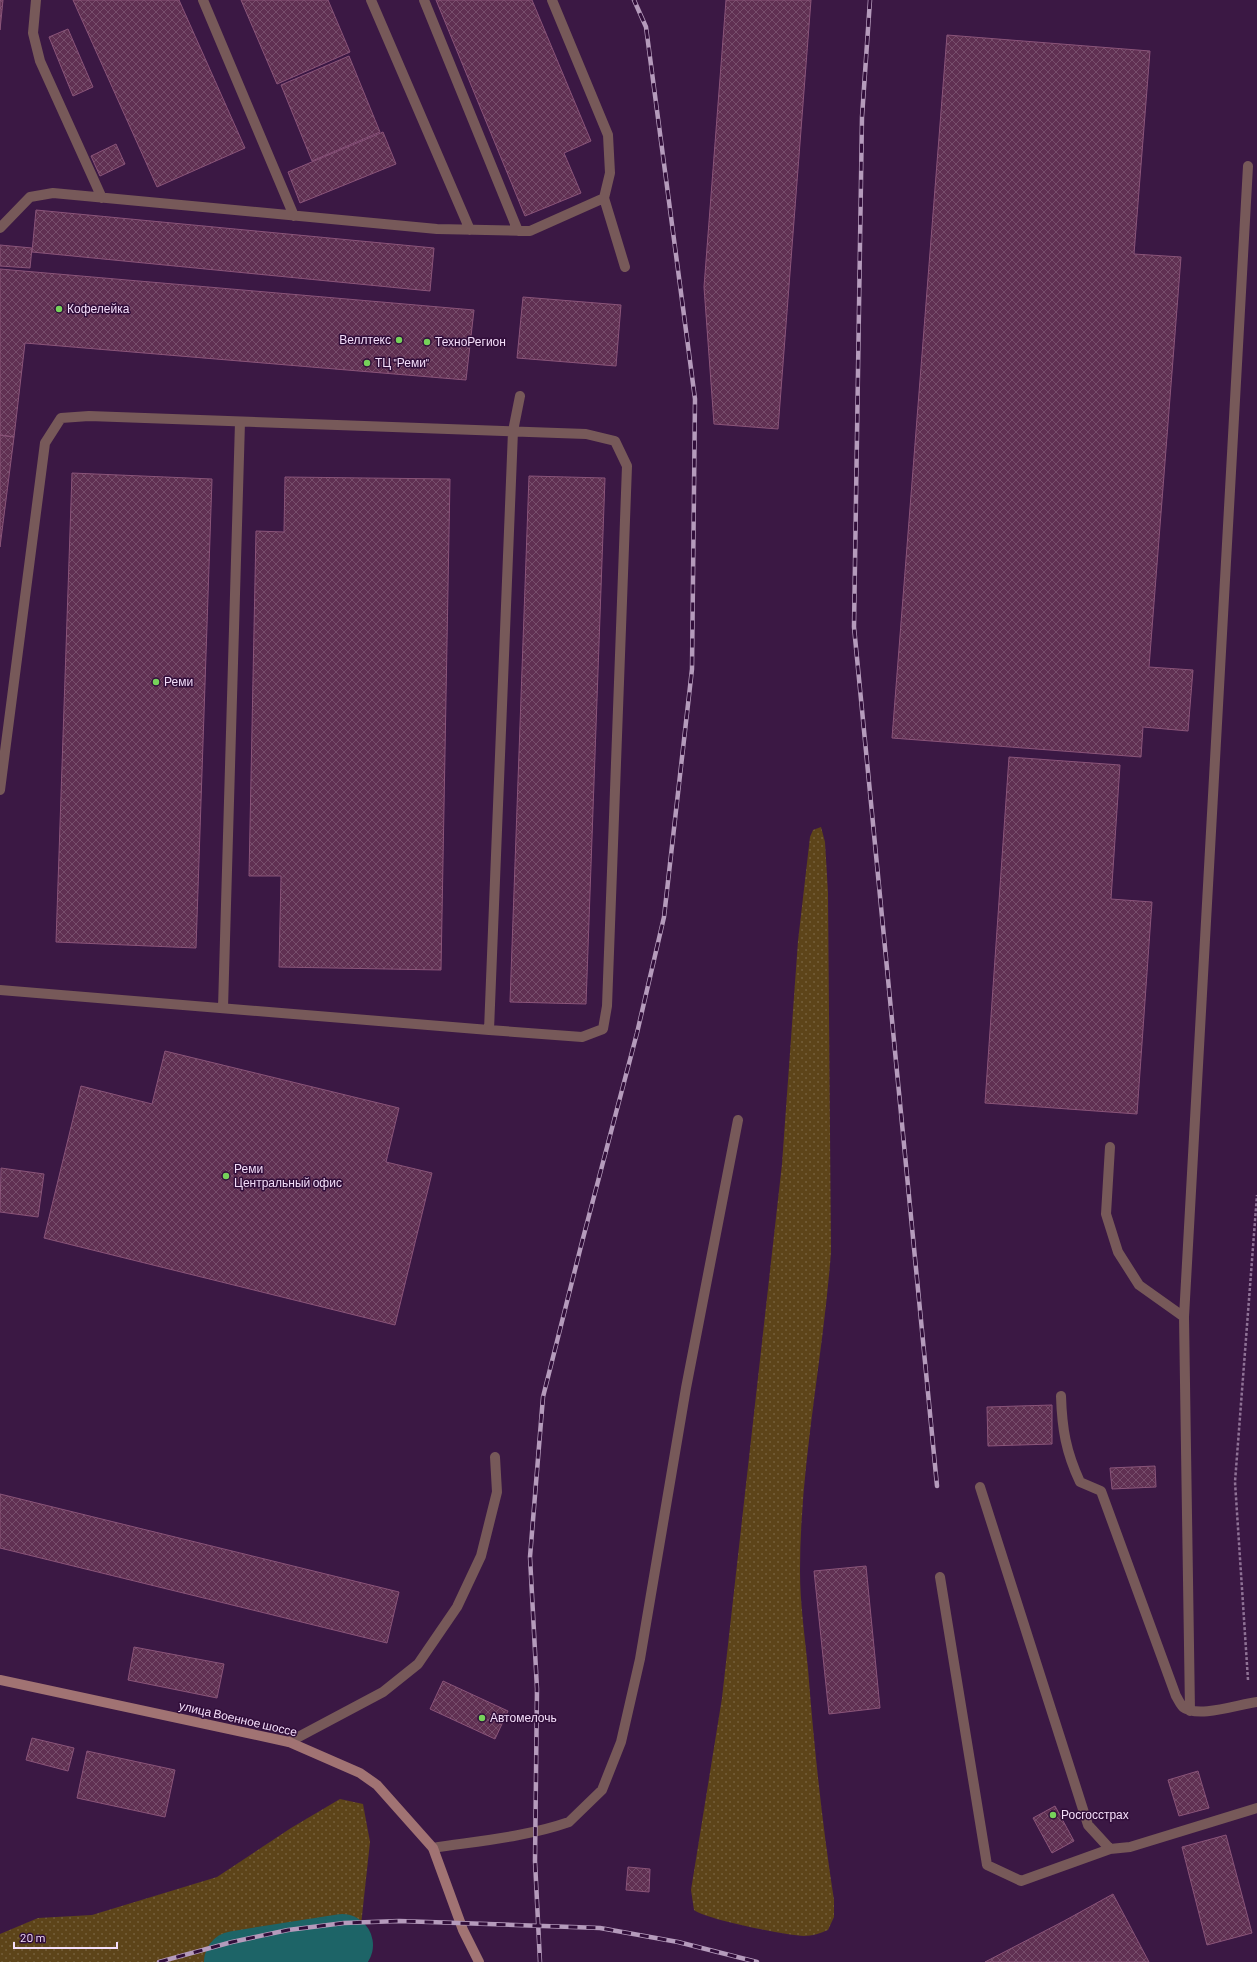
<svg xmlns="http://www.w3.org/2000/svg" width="1257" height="1962" viewBox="0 0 1257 1962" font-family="Barlow,sans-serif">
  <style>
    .grass { fill: url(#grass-dots) }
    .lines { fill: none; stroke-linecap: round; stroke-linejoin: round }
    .river { stroke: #1d6467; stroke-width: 62 }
    .building { fill: url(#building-cross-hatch); stroke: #8a5479 }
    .path { stroke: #8f7296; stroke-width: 2.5; stroke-dasharray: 3 2; stroke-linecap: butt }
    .lane { stroke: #775959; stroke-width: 10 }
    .secondary { stroke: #a17373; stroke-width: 10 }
    .rail-casing { stroke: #b59bbc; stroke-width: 4.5 }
    .rail { stroke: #310e3a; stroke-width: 3; stroke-dasharray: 9; stroke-linecap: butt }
    .poi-dot { fill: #76d25a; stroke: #310e3a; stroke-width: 1.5 }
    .labels { text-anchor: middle; stroke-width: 3; stroke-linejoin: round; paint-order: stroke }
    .poi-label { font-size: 12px; fill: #f4defa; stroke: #310e3a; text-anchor: start }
    .street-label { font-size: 12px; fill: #f4defa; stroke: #310e3a }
  </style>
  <defs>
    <pattern id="grass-dots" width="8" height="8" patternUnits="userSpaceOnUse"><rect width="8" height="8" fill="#5d4419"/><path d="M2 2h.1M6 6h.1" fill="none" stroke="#755f3b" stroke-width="1.8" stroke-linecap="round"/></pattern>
    <pattern id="building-cross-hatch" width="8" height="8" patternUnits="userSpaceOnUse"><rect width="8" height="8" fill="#603052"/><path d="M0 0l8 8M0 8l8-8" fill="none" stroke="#774e6c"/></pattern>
  </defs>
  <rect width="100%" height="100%" fill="#3b1844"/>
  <path class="grass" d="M821 827 825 842 828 893 831 1252C823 1359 800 1464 800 1571 800 1604 805 1637 808 1669 814 1746 822 1823 834 1900V1917L828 1930C821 1933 812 1936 804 1936 785 1935 708 1920 694 1910L691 1890 722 1698 782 1164 798 941 810 837 813 830Z
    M340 1799 363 1804 370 1842 357 1962H0V1934L38 1918 92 1915 217 1877 291 1828Z"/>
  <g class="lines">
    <path class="river" d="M235 1962 342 1945"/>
  </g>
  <path class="building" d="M0 0H3L0 30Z
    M73 0H179L245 148 157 187Z
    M241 0H328L350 52 277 84Z
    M436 0H532L591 141 564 153 581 193 525 216Z
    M726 0H811L778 429 714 424 704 287Z
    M68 29 93 87 73 96 49 37Z
    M947 35 1150 51 1134 254 1181 257 1149 667 1193 670 1188 731 1143 727 1141 757 892 738Z
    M349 56 380 132 312 161 281 85Z
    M383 132 396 164 300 203 288 172Z
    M116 144 125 164 100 176 91 156Z
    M36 210 434 248 430 291 32 252Z
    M0 245 32 248 30 268 0 266Z
    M0 269 474 310 466 380 25 343 14 437 0 435Z
    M523 297 621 305 616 366 517 358Z
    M0 435 14 437 0 547Z
    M72 473 212 479 196 948 56 942Z
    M529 476 605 478 586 1004 510 1002Z
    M285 477 450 479 441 970 279 967 281 876H249L256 531 284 532Z
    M1009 757 1120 765 1111 899 1152 902 1137 1114 985 1103Z
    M165 1051 399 1108 386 1162 432 1173 395 1325 44 1238 81 1086 152 1104Z
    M1 1168 44 1174 38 1217 0 1212Z
    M1052 1405V1444L988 1446 987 1407Z
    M1155 1466 1156 1487 1112 1489 1110 1468Z
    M0 1494 399 1592 387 1643 0 1548Z
    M866 1566 880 1708 829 1714 814 1571Z
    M134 1647 224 1664 217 1698 128 1680Z
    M443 1681 508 1711 495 1739 430 1709Z
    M32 1738 74 1748 68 1771 26 1760Z
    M87 1751 175 1770 165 1817 77 1798Z
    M1198 1771 1209 1808 1179 1816 1168 1780Z
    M1055 1806 1074 1841 1052 1853 1033 1818Z
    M1226 1835 1252 1933 1207 1945 1182 1847Z
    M628 1867 650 1869 649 1892 626 1890Z
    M1113 1894 1149 1962H985L1064 1921Z"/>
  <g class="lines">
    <path class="path" d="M1248 1680 1235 1482 1257 1195"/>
    <path class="lane" d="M36 0 33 33 40 61 102 198
      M203 0 294 216
      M371 0 470 230
      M424 0 518 231
      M552 0 608 135 610 173 604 198 625 267
      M0 228 30 197 53 193 437 229 530 231 604 198
      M0 790 45 443 61 418 89 416 586 434 615 441 627 466 607 1006 603 1029 582 1037 489 1030
      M0 990 489 1030 513 431 520 396
      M223 1008 240 422
      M1110 1147 1106 1214 1118 1252 1139 1285 1184 1317
      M1061 1396C1062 1429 1066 1452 1080 1482L1101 1491 1176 1696C1178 1699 1180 1704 1183 1707 1198 1719 1239 1704 1257 1702
      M980 1487 1088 1825 1110 1849
      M940 1577 987 1865 1021 1881 1110 1849 1130 1847 1257 1808
      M1190 1711 1184 1317 1248 166
      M289 1742 383 1692 418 1664 457 1607 481 1556 497 1492 495 1457
      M433 1848C478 1841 526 1837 569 1822L602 1790 621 1742 640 1659 686 1388 738 1120"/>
    <path class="secondary" d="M0 1680 289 1742 360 1773 377 1785 433 1848 463 1930 479 1962"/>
    <g class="rail-casing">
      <path id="rail" d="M870 0 862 117 854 627 937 1486
        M159 1962 232 1942 288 1930 344 1923 399 1921 600 1928 678 1942 757 1962
        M540 1962 535 1861 537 1689 530 1557 543 1397 581 1246 637 1033 664 917 692 669 695 399 646 27 634 0"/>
    </g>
    <use href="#rail" class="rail"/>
  </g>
  <g class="poi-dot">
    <circle cx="59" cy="309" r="4"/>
    <circle cx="399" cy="340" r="4"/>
    <circle cx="427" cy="342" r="4"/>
    <circle cx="367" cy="363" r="4"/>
    <circle cx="156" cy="682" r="4"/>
    <circle cx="226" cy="1176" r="4"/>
    <circle cx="482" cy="1718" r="4"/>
    <circle cx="1053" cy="1815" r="4"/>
  </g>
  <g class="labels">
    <g class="poi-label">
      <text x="67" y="313">Кофелейка</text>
      <text x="391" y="344" text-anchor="end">Веллтекс</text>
      <text x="435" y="346">ТехноРегион</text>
      <text x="375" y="367">ТЦ "Реми"</text>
      <text x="164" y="686">Реми</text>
      <text x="234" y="1173">Реми<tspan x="234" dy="14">Центральный офис</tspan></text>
      <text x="490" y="1722">Автомелочь</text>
      <text x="1061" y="1819">Росгосстрах</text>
    </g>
    <g class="street-label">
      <text transform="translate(238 1719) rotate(13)" y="4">улица Военное шоссе</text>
    </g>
  </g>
  <path d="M14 1942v6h103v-6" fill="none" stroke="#f4defa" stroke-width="2"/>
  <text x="20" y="1942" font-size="12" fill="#f4defa" stroke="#310e3a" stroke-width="3" paint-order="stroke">20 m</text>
</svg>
